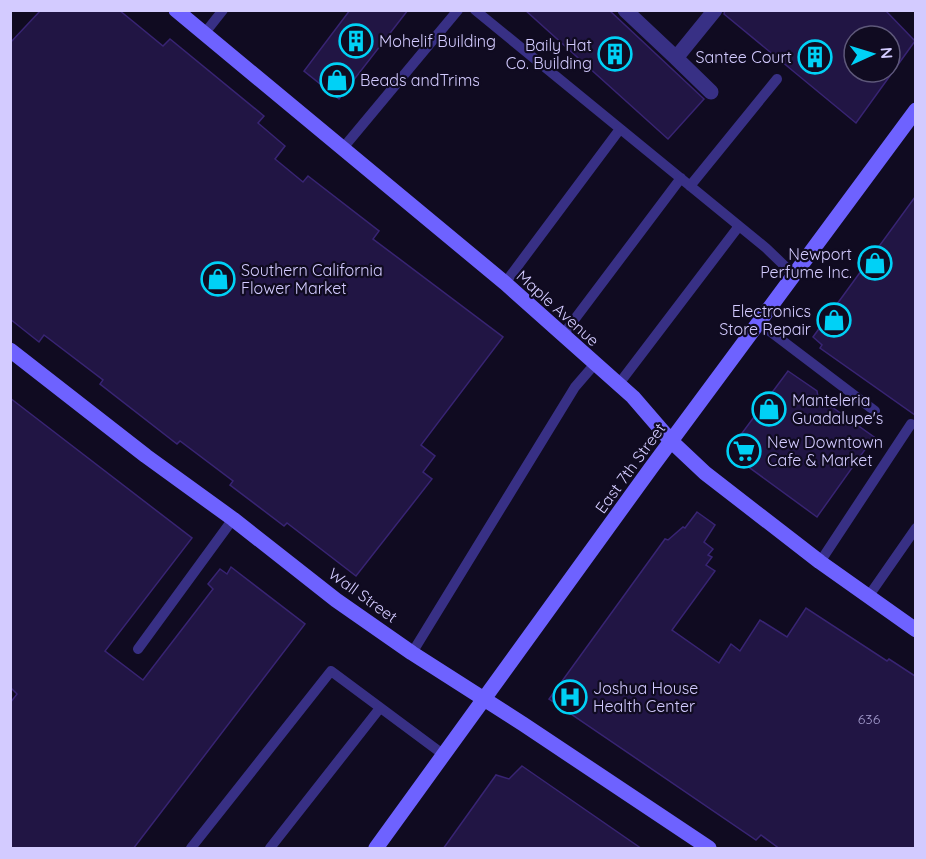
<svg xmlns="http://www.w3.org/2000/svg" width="926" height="859" viewBox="0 0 926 859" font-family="Quicksand,sans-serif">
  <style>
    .building { fill: #211544; stroke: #382473; stroke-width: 1.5; fill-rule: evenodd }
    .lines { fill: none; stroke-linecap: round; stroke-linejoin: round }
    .lane { stroke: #383085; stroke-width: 10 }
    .street { stroke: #383085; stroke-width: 15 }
    .secondary { stroke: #6e62ff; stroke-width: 15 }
    .labels { text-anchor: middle; stroke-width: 4.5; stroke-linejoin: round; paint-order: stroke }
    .number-label { font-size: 14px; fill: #a69ed0 }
    .poi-label { font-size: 16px; fill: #d3cbff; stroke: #100b21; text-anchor: start }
    .street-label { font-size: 16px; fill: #d3cbff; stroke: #100b21 }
  </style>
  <rect width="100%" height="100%" fill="#100b21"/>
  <path class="building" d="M41 10H119L163 46 170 39 264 116 258 123 285 146 275 159 303 182 308 176 379 231 373 239 503 337 421 445 435 456 423 472 432 479 356 576 287 523 284 526 230 485 233 481 180 441 177 444 100 384 103 380 44 335 39 342 10 319V43Z
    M350 10H408L339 99 304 71Z
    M525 10H609L704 99 668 139Z
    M725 10H885L915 41 856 123 724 14ZM854 36H890V72H854Z
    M915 197V415L820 348 822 345 813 337Z
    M788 371 817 391 818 397 874 437 817 517 728 452Z
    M10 398 192 538 105 651 143 680 213 589 208 584 220 569 227 574 231 567 305 624 133 849H10V703L17 694 10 687Z
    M697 512 715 525 704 542 713 549 708 555 712 557 706 565 715 571 672 630 719 663 731 644 740 651 760 620 787 637 806 608 887 661 889 659 915 676V849H780L761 835 756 840 549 699 665 539 668 540 683 527 685 528Z
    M522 766 642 849H443L496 775 509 779Z"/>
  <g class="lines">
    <path class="lane" d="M475 10 766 248 794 275
      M204 34 223 10
      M343 148 458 10
      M690 186 777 79
      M505 283 620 129
      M759 323 875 411
      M562 336 681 178
      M618 385 739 226
      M820 562 911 424
      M868 597 916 528
      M138 649 233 519
      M412 653 575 387 594 365
      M191 848 331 671 444 755
      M270 848 380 708"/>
    <path class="street" d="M625 10 676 58 715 10
      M676 58 711 92"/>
    <path class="secondary" d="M176 10 505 283 633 397 671 441 705 473 820 562 916 630
      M10 350 146 456 233 519 336 600 412 653 523 724 709 848
      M376 848 651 468 916 110"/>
  </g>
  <defs>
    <g id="building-ring" transform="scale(1.725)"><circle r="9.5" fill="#100b21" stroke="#00d1f6" stroke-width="1.5"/><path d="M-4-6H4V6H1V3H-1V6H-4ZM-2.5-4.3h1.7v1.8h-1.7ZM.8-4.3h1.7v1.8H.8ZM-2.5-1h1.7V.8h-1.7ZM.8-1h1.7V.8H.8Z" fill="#00d1f6"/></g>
    <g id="shop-ring" transform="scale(1.725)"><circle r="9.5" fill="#100b21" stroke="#00d1f6" stroke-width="1.5"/><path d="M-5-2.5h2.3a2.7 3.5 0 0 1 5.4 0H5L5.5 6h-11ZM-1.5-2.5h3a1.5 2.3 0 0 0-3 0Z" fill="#00d1f6"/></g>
    <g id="supermarket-ring" transform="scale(1.725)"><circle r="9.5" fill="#100b21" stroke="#00d1f6" stroke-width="1.5"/><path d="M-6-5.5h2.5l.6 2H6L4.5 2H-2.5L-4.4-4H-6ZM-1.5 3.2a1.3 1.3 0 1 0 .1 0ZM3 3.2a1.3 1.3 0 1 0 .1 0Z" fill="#00d1f6"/></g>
    <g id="hospital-ring" transform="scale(1.725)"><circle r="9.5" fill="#100b21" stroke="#00d1f6" stroke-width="1.5"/><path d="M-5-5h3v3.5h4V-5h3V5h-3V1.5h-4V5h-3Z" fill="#00d1f6"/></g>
  </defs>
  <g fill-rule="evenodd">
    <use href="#building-ring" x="356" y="41"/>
    <use href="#building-ring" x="615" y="54"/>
    <use href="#building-ring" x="815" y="57"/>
    <use href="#shop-ring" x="337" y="80"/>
    <use href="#shop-ring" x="875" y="263"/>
    <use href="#shop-ring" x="218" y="279"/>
    <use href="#shop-ring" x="834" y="320"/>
    <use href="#shop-ring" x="769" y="409"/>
    <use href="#supermarket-ring" x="744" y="451"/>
    <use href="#hospital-ring" x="570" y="697"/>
  </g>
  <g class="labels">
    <g class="number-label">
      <text x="869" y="724">636</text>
    </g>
    <g class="poi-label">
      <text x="379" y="47">Mohelif Building</text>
      <text x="592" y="51" text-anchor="end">Baily Hat<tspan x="592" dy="18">Co. Building</tspan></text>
      <text x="792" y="63" text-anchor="end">Santee Court</text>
      <text x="360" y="86">Beads andTrims</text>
      <text x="852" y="260" text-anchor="end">Newport<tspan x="852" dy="18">Perfume Inc.</tspan></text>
      <text x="241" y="276">Southern California<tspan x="241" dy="18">Flower Market</tspan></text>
      <text x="811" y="317" text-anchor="end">Electronics<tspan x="811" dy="18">Store Repair</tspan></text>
      <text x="792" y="406">Manteleria<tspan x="792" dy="18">Guadalupe's</tspan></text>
      <text x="767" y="448">New Downtown<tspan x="767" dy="18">Cafe &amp; Market</tspan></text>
      <text x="593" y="694">Joshua House<tspan x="593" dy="18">Health Center</tspan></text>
    </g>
    <g class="street-label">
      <text transform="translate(558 308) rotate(42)" y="6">Maple Avenue</text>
      <text transform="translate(630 468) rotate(-54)" y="6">East 7th Street</text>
      <text transform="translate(363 595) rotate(36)" y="6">Wall Street</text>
    </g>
  </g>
  <rect width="926" height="859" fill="none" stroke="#d3cbff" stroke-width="24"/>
  <g transform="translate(872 54) rotate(86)"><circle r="28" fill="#100b21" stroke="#5e587a" stroke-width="1.5"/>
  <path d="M0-4.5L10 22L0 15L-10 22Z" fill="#00d1f6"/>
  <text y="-9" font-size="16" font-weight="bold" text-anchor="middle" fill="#d3cbff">N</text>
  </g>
</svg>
